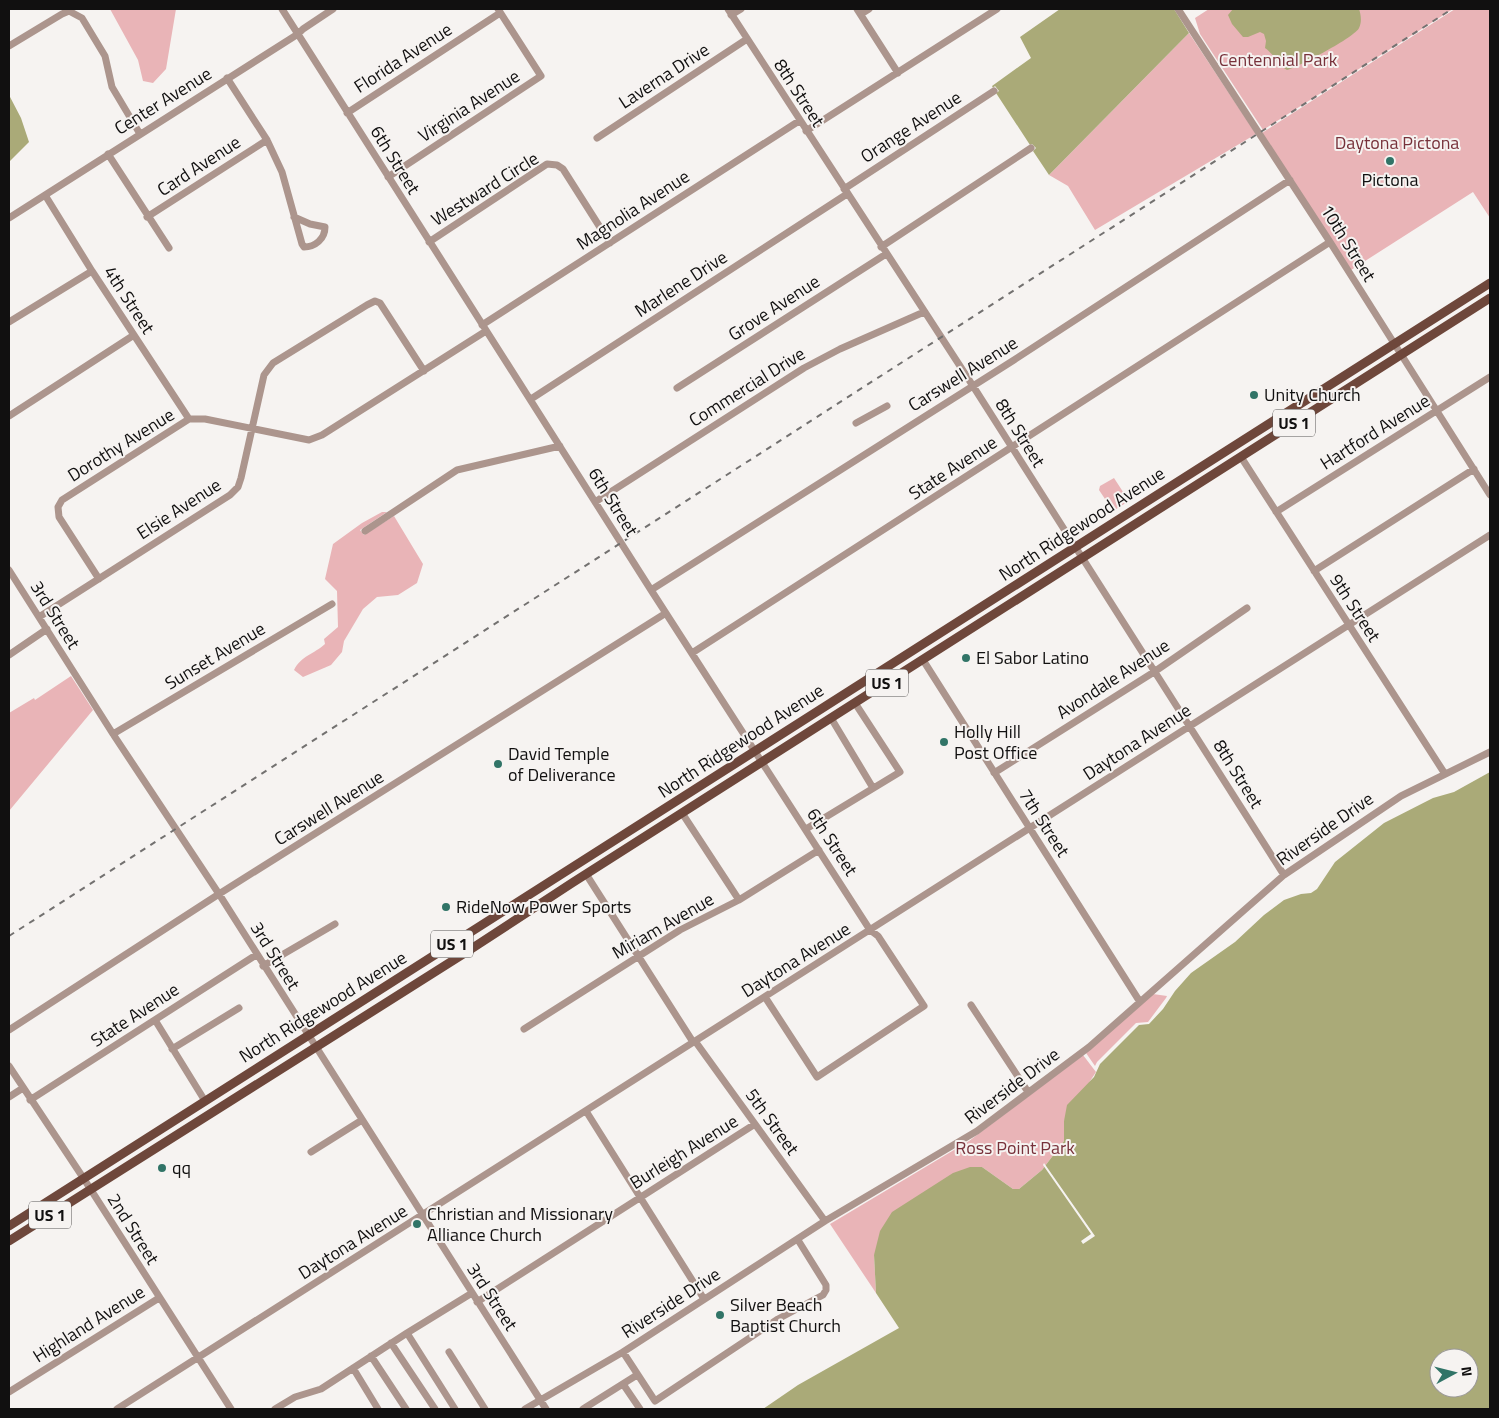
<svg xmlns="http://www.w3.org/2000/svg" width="1499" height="1418" viewBox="0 0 1499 1418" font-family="'Titillium Web',sans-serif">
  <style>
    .green { fill: #e9b4b7 }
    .water { fill: #aaaa78; fill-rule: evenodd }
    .pier { fill: #f6f3f1 }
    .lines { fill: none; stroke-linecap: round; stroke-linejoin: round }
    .minor { stroke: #ac958d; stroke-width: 7 }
    .major { stroke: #6e473b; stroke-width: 9 }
    .rail { stroke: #737170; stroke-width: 2; stroke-dasharray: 6 6; stroke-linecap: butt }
    .poi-dot { fill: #317467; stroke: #f6f3f1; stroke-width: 2 }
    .labels { text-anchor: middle; stroke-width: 4; stroke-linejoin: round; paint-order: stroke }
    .shield { fill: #f6f3f1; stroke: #565454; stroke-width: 1 }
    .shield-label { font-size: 16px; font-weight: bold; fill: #111010 }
    .street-label { font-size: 18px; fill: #111010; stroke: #f6f3f1 }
    .park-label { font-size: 18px; fill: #77313a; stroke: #f6f3f1 }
    .poi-label { font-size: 18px; fill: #111010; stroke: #f6f3f1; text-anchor: start }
  </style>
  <rect width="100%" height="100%" fill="#f6f3f1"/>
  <path class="green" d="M110 9H176L166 69 153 83 143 81 138 60Z
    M1209 9H1453L1263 130 1200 34 1195 18Z
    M1455 9H1490V218L1473 192 1351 270 1262 133Z
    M1189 33 1256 134 1095 230 1068 186 1049 175Z
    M1114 478 1129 501 1113 511 1099 490 1100 486Z
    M382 512H387L360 530 364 535 394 516 423 564 417 583 398 595 377 597 363 609 344 641 342 652 331 665 303 677 294 670C301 656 314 654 325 644L324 639 338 627 337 591 325 579 333 544 362 523Z
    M71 676 93 710 9 811V713L34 698 35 700Z
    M1153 994 1167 996 1166 998 1148 1022 1136 1023 1097 1062 1095 1066 1086 1053Z
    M1083 1055 1096 1072 1064 1121V1141L1042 1170 1019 1189H1013L982 1167 874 1255 876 1293 830 1224 969 1141Z"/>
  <path class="water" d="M1060 9H1174L1189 33 1049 175 1033 151 1036 148 1032 144 1030 145 996 93 999 91 995 86 993 88 992 86 1031 58 1020 37Z
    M1233 9H1359C1361 15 1362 22 1359 28 1355 37 1298 67 1287 70 1276 64 1275 55 1265 48L1266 41 1264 34 1260 32 1248 37H1243L1232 24 1228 15Z
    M9 95 21 118 29 142 9 162Z
    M1490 772V1409H763L798 1385 899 1328 876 1293 874 1255 880 1231 892 1212 953 1173 970 1167H982L1013 1189H1019L1042 1170 1064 1141V1121L1067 1105 1094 1077 1100 1064 1139 1025 1149 1024 1163 1009 1175 991 1191 973 1235 942 1264 915 1284 900 1301 894 1311 893 1317 889 1335 862 1384 823 1433 798 1454 792ZM1439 1358H1469V1388H1439Z"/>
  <path class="pier" d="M1044 1163 1095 1236 1083 1244 1081 1241 1091 1234 1043 1165Z"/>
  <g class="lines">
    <path class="minor" d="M282 9 651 590 870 930 878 936 924 1006 817 1077 765 997
      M728 9 973 386 1284 875
      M857 9 898 73
      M1178 9 1330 242 1490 495
      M861 14 869 9
      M731 15 741 9
      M9 46 62 14 69 11 82 18 105 56 112 87 140 134
      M227 78 267 140 282 172 302 244 304 247C315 247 325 239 325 227L310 224 294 217
      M347 113 500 13
      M806 131 997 9
      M597 138 747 39
      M108 154 169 248
      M388 177 541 76 498 9
      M844 189 994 91
      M45 195 92 271 189 419
      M147 217 267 140
      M9 218 298 34 303 29 333 9
      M429 242 547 164 557 165 563 169 610 243
      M881 247 1031 148
      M9 322 92 271
      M482 325 799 121
      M677 388 886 254
      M531 399 847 194
      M9 416 134 335
      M856 423 887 406
      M1241 457 1445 774
      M595 502 804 368 840 349 924 312
      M1276 512 1490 377
      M365 531 457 470 560 446
      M9 570 113 734 219 894 546 1409
      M1314 571 1474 469
      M99 579 59 517 58 507 62 500 189 419H205L309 440 322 435 486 331
      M651 590 1014 360 1290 180
      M39 617 230 495 238 487 241 478 264 375 273 363 367 305 375 301 380 303 424 371
      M692 653 1330 242
      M9 655 47 629
      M923 660 1140 1002
      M831 718 873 788
      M113 734 332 604
      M994 773 1154 672 1247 608
      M682 813 739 900
      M806 829 900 772 855 703
      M586 874 693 1042
      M263 966 335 924
      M971 1005 1028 1092
      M155 1020 205 1101
      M524 1029 680 930 739 900 819 850
      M9 1030 219 894 666 613
      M695 1041 825 1221
      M172 1049 239 1008
      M9 1066 84 1179 231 1409
      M9 1097 23 1088
      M30 1100 256 955
      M586 1111 704 1299
      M311 1152 362 1120
      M477 1302 755 1124
      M407 1333 455 1409
      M391 1343 435 1409
      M449 1352 485 1409
      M623 1352 655 1401 778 1319 823 1295 826 1290V1285L798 1240
      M371 1356 406 1409
      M353 1368 378 1409
      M623 1384 640 1409
      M9 1392 159 1298
      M117 1409 1490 535
      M275 1409 295 1397 321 1389 407 1333 472 1293
      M525 1409 623 1352 825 1221 977 1131 1089 1047 1284 875 1401 796 1490 752
      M583 1409 637 1375"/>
    <path class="major" d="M9 1226 1490 283
      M9 1241 468 951 572 883 1490 298"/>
    <path class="rail" d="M9 936 1452 9"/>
  </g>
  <g class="poi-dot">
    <circle cx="1390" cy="161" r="5"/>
    <circle cx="1254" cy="395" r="5"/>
    <circle cx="966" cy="658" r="5"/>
    <circle cx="944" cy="742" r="5"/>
    <circle cx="498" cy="764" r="5"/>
    <circle cx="446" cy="907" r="5"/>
    <circle cx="162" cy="1168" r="5"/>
    <circle cx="417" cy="1224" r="5"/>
    <circle cx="720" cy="1315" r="5"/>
  </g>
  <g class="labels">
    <g class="shield">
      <rect x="1273" y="409.5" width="42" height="27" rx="4"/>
      <rect x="866" y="669.5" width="42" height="27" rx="4"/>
      <rect x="431" y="930.5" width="42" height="27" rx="4"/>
      <rect x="29" y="1201.5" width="42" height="27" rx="4"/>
    </g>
    <g class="shield-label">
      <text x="1294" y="429">US 1</text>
      <text x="887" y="689">US 1</text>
      <text x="452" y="950">US 1</text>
      <text x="50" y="1221">US 1</text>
    </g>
    <g class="street-label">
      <text transform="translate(403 58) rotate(-33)" y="6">Florida Avenue</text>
      <text transform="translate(664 76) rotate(-33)" y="6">Laverna Drive</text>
      <text transform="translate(799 93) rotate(57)" y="6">8th Street</text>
      <text transform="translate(163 101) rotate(-32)" y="6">Center Avenue</text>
      <text transform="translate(469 106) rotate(-33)" y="6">Virginia Avenue</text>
      <text transform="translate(911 127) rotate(-33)" y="6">Orange Avenue</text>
      <text transform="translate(395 160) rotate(58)" y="6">6th Street</text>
      <text transform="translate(199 166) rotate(-33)" y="6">Card Avenue</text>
      <text transform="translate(485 189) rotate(-32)" y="6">Westward Circle</text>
      <text transform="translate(633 210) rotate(-33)" y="6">Magnolia Avenue</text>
      <text transform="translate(1348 243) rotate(58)" y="6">10th Street</text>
      <text transform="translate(681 284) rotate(-33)" y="6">Marlene Drive</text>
      <text transform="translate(129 300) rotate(57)" y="6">4th Street</text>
      <text transform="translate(774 308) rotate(-33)" y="6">Grove Avenue</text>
      <text transform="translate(963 374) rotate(-32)" y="6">Carswell Avenue</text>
      <text transform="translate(747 387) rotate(-32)" y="6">Commercial Drive</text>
      <text transform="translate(1375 432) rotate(-32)" y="6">Hartford Avenue</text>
      <text transform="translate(1020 433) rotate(58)" y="6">8th Street</text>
      <text transform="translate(121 445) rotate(-32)" y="6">Dorothy Avenue</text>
      <text transform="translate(953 468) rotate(-33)" y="6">State Avenue</text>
      <text transform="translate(613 502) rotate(58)" y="6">6th Street</text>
      <text transform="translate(179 509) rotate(-33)" y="6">Elsie Avenue</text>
      <text transform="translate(1082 524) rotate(-33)" y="6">North Ridgewood Avenue</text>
      <text transform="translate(1355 608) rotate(57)" y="6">9th Street</text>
      <text transform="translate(55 615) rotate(58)" y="6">3rd Street</text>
      <text transform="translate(215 656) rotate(-31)" y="6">Sunset Avenue</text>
      <text transform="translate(1113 679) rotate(-33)" y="6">Avondale Avenue</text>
      <text transform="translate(741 741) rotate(-33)" y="6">North Ridgewood Avenue</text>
      <text transform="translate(1137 742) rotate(-33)" y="6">Daytona Avenue</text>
      <text transform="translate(1238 774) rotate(58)" y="6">8th Street</text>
      <text transform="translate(329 808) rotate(-32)" y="6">Carswell Avenue</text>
      <text transform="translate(1044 823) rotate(57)" y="6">7th Street</text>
      <text transform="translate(1325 829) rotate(-35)" y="6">Riverside Drive</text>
      <text transform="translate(832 842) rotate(57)" y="6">6th Street</text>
      <text transform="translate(663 926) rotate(-30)" y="6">Miriam Avenue</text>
      <text transform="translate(275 956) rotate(58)" y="6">3rd Street</text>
      <text transform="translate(796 960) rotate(-32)" y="6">Daytona Avenue</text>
      <text transform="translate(323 1007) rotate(-32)" y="6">North Ridgewood Avenue</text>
      <text transform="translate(135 1015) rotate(-33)" y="6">State Avenue</text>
      <text transform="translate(1012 1086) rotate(-37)" y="6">Riverside Drive</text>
      <text transform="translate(772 1122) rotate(54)" y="6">5th Street</text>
      <text transform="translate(684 1152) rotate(-32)" y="6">Burleigh Avenue</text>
      <text transform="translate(133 1229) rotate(58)" y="6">2nd Street</text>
      <text transform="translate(353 1242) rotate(-32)" y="6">Daytona Avenue</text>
      <text transform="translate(492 1297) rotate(57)" y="6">3rd Street</text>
      <text transform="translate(671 1303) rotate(-33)" y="6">Riverside Drive</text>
      <text transform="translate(89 1324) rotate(-32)" y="6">Highland Avenue</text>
    </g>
    <g class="park-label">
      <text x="1278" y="66">Centennial Park</text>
      <text x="1397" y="149">Daytona Pictona</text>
      <text x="1015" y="1154">Ross Point Park</text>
    </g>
    <g class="poi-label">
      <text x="1390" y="186" text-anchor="middle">Pictona</text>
      <text x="1264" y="401">Unity Church</text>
      <text x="976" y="664">El Sabor Latino</text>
      <text x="954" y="738">Holly Hill<tspan x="954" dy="21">Post Office</tspan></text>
      <text x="508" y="760">David Temple<tspan x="508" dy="21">of Deliverance</tspan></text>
      <text x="456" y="913">RideNow Power Sports</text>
      <text x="172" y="1174">qq</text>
      <text x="427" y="1220">Christian and Missionary<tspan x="427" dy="21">Alliance Church</tspan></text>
      <text x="730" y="1311">Silver Beach<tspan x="730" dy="21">Baptist Church</tspan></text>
    </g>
  </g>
  <rect width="1499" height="1418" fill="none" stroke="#111010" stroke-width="20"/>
  <g transform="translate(1454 1373) rotate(83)"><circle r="24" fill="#f6f3f1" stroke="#9a9897"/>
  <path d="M0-4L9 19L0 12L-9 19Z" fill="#317467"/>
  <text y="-8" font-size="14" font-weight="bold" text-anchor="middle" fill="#111010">N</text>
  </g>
</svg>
